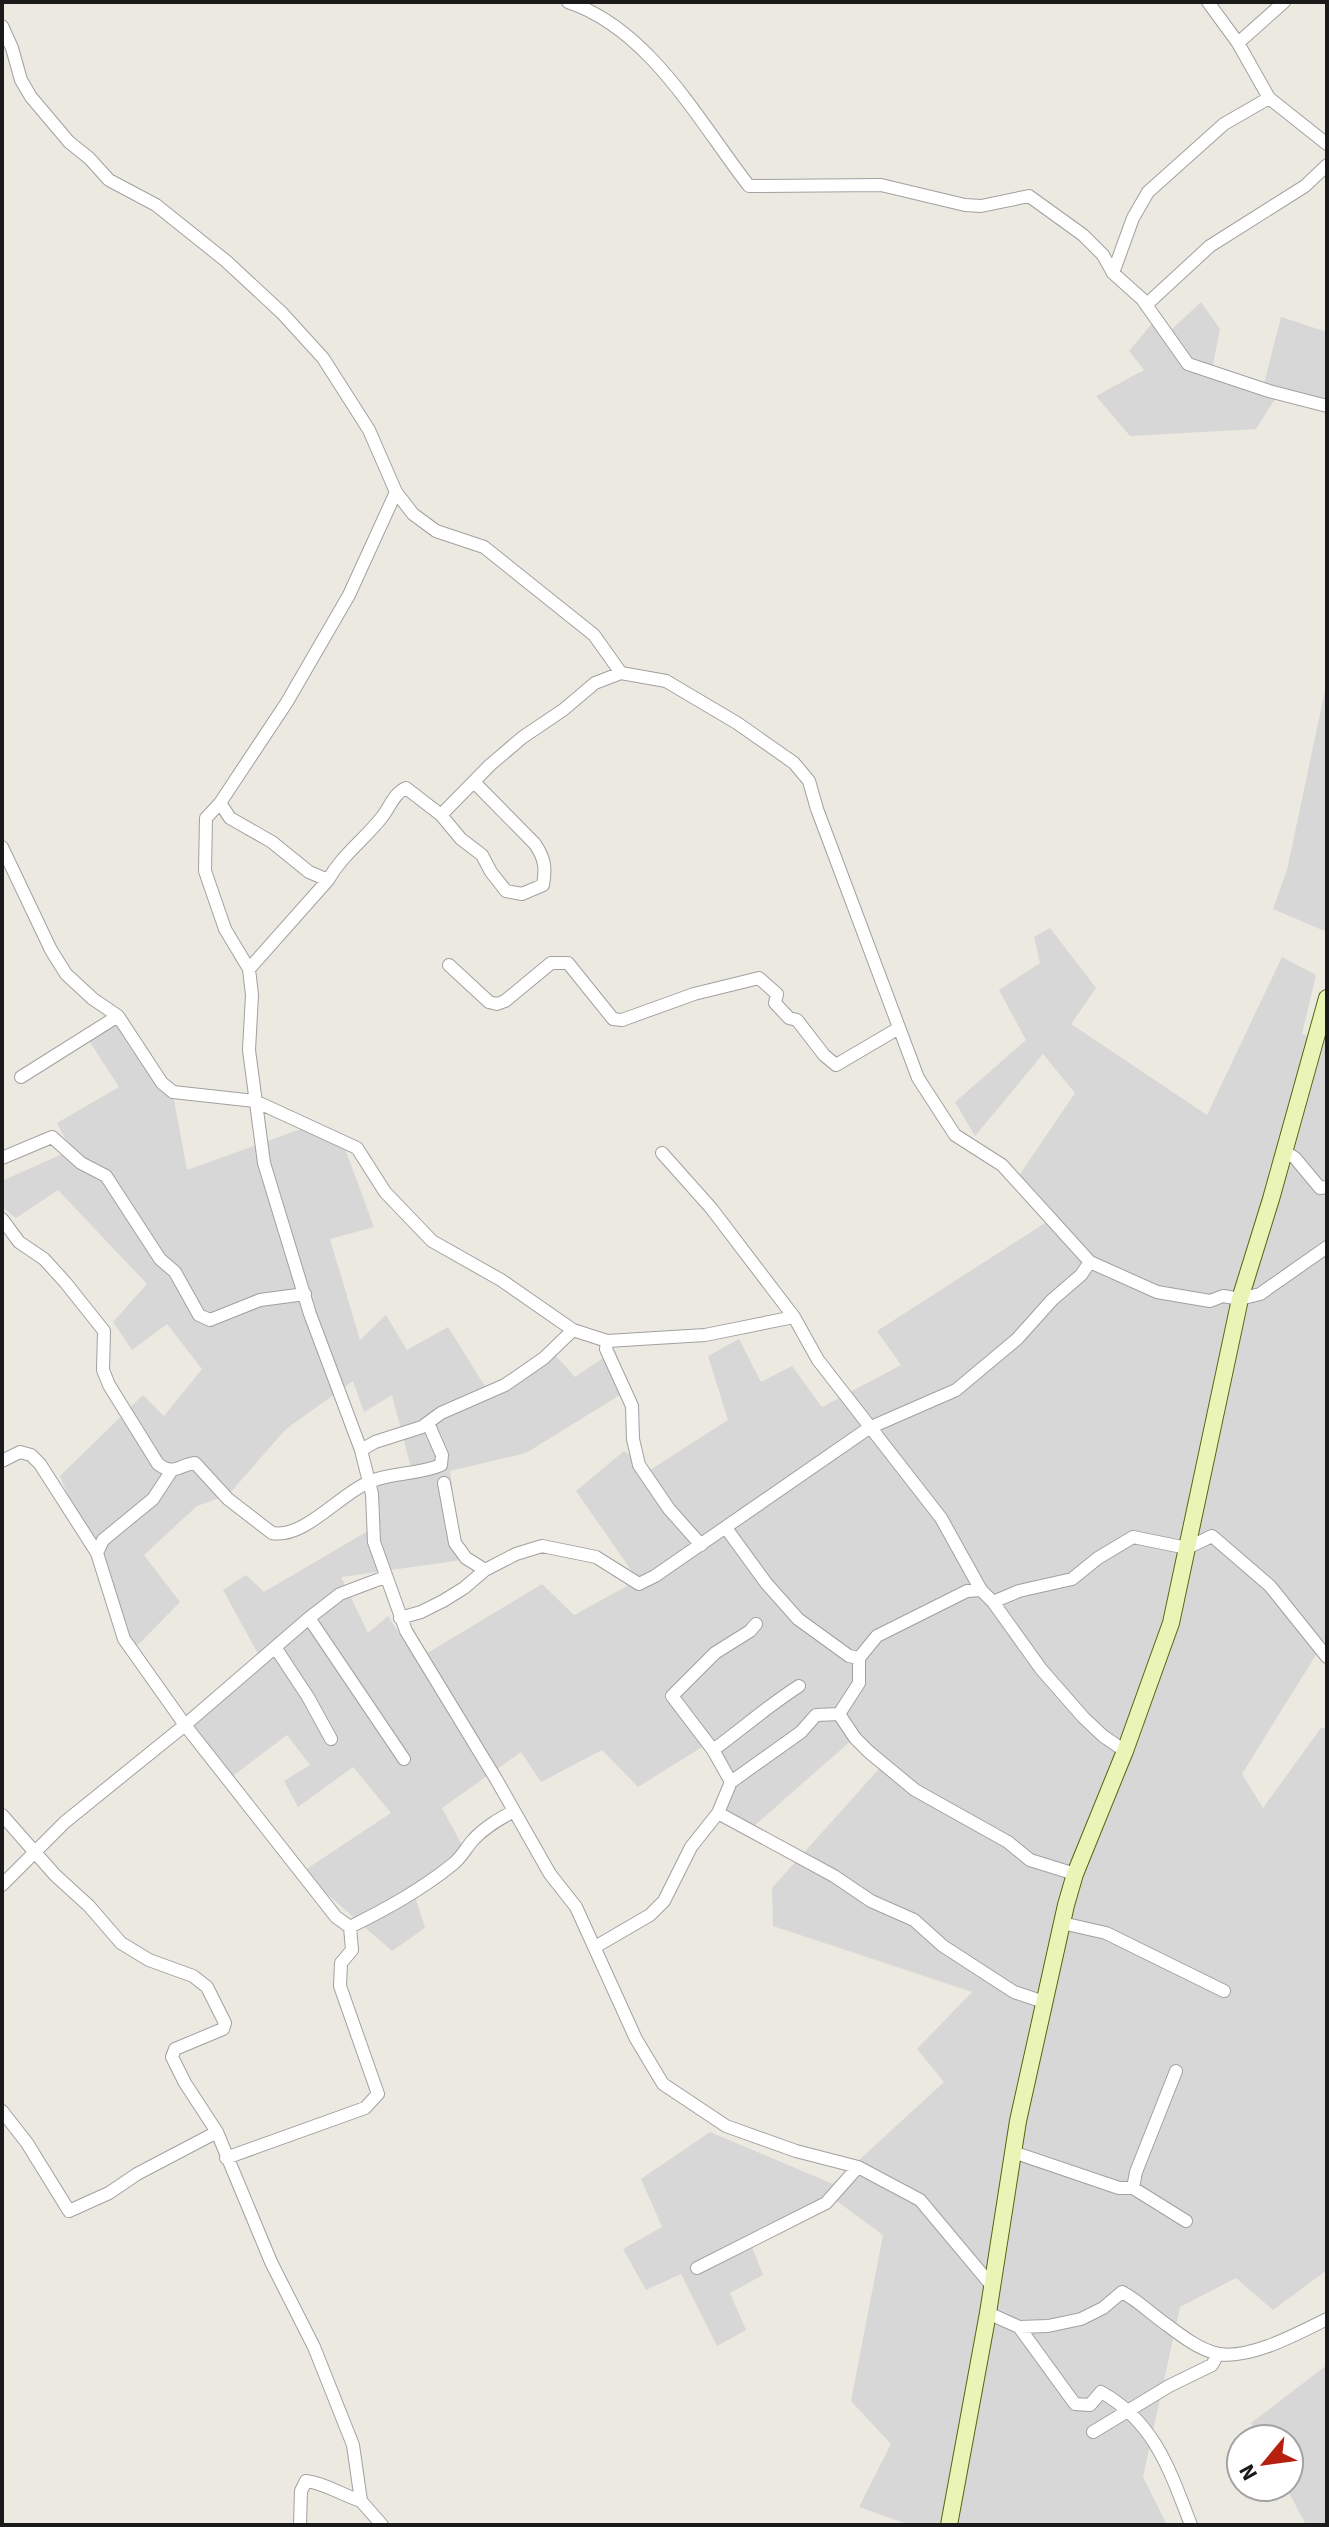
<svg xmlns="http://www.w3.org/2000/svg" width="1329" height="2527" viewBox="0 0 1329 2527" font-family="'Source Sans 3',sans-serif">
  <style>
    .residential { fill: #d8d7d7 }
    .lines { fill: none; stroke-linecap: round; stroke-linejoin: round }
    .street-casing { stroke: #a1a1a1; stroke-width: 14 }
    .secondary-casing { stroke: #54670c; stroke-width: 18 }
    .street { stroke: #fff; stroke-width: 12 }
    .secondary { stroke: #eaf4b6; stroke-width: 16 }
  </style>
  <rect width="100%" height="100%" fill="#ebe9e0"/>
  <path class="residential" d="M1201 302 1220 329 1212 369 1264 384 1281 317 1327 332V404L1282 388 1256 429 1130 436 1096 396 1144 370 1129 351 1155 320 1169 332Z
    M1327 681V932L1273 909 1287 870Z
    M1050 928 1096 988 1071 1024 1207 1115 1282 957 1316 975 1302 1034 1327 1042V1637L1242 1774 1263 1808 1321 1728H1327V2270L1273 2310 1236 2278 1180 2307 1143 2477 1167 2525H910L859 2507 891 2444 851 2401 883 2235 838 2202 750 2242 763 2275 730 2293 746 2330 717 2346 681 2274 646 2290 623 2249 662 2227 641 2179 710 2132 833 2184 944 2082 917 2049 972 1992 773 1926 772 1888 887 1760 853 1739 754 1826 722 1813 728 1779 702 1747 638 1787 602 1750 541 1782 521 1752 442 1808 463 1847 412 1886 425 1928 392 1951 302 1872 391 1813 353 1767 298 1807 284 1781 310 1765 287 1735 230 1778 182 1721 258 1654 223 1590 246 1575 264 1592 373 1528 370 1484 411 1468 392 1395 364 1412 353 1381 286 1429 228 1495 197 1506 144 1555 180 1602 133 1650 60 1476 143 1395 164 1416 202 1369 167 1324 132 1350 113 1322 147 1284 58 1190 16 1218 2 1207V1181L71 1150 57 1123 119 1087 86 1036 120 1011 172 1089 187 1170 301 1129 344 1146 374 1227 330 1239 360 1340 386 1315 407 1350 448 1327 491 1396 556 1356 575 1377 615 1350 628 1390 526 1453 450 1471 462 1560 341 1577 368 1633 388 1616 416 1660 542 1584 574 1615 638 1580 576 1491 624 1451 650 1470 728 1420 708 1356 739 1339 761 1382 792 1366 822 1407 901 1365 877 1331 1045 1223 1016 1180 1075 1093 1043 1054 975 1136 955 1102 1026 1040 999 990 1040 963 1034 937Z
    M1327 2365V2525H1306L1286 2487H1289V2439H1260L1251 2423Z"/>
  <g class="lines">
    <g class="street-casing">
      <path id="street" d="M568 2C650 29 699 122 749 186L881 185 965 205 981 206 1029 196 1083 235 1103 255 1113 273 1142 299 1188 364 1269 391 1327 406
        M1208 2 1238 43 1269 98 1327 144
        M2 26 12 48 21 80 31 97 69 142 89 158 109 180 156 205 226 261 282 313 323 358 369 430 396 492 413 514 436 531 484 547 594 635 621 673
        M1238 43 1284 2
        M1113 273 1133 218 1148 192 1224 124 1269 98
        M1146 305 1210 246 1305 186 1327 165
        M396 492 349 595 287 702 220 803 206 818 205 871 225 929 249 969 252 995 249 1050 264 1163 310 1314 361 1450 372 1494 374 1542 406 1631 496 1779 550 1874 576 1907 636 2039 663 2084 726 2126 796 2151 858 2167 920 2200 992 2286
        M220 803 230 818 272 842 309 872 328 880C342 855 365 839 382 817 390 807 394 793 406 788L441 815 490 765 523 737 563 710 595 683 621 673 666 681 737 723 794 763 809 781 817 809 918 1078 955 1135 1002 1165 1090 1262 1157 1292 1210 1301 1223 1296 1240 1299 1260 1294 1327 1247
        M441 815 461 839 482 855 491 872 506 891 522 894 543 885C546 868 545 859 535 844L474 782
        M2 847 51 950 66 974 93 999 118 1016 162 1083 173 1092 255 1101 357 1148 385 1192 432 1241 501 1280 573 1330 607 1341 606 1349 632 1406 633 1439 639 1465 669 1509 701 1545
        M449 965 489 1002 497 1004 505 1001 551 963H568L613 1019 622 1020 694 994 759 978 777 994 775 1003 789 1018 797 1020 824 1055 836 1065 899 1028
        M249 969 328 880
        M21 1077 118 1016
        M1284 1151 1295 1158 1320 1188 1327 1187
        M662 1153 711 1208 794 1317 818 1360 941 1518 981 1590 993 1602 1041 1669 1083 1717 1103 1736 1125 1751
        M2 1158 52 1137 81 1163 106 1176 160 1259 175 1272 199 1315 210 1320 260 1300 305 1294
        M2 1219 19 1242 44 1259 65 1282 104 1331 103 1370 109 1385 158 1464C174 1476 179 1465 195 1463L228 1499 272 1533C304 1539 340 1494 369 1482 391 1472 418 1475 441 1465L442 1455 428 1423
        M607 1341 705 1335 794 1317
        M361 1450 375 1442 422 1427 441 1413 505 1385 544 1358 573 1330
        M2 1461 20 1452 31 1455 40 1464 97 1553
        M172 1470 153 1499 103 1540 97 1553 124 1639 185 1725 336 1917 350 1927 352 1950 341 1963 340 1986 378 2094 365 2108 226 2158
        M444 1483 455 1543 466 1558 485 1570
        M726 1528 766 1583 798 1619 849 1656 859 1658 877 1636 967 1591 981 1590
        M993 1602 1019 1591 1072 1579 1098 1558 1133 1537 1187 1548 1212 1536 1270 1586 1327 1657
        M309 1618 404 1759
        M400 1618 421 1612 443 1601 464 1588 485 1570 516 1554 542 1546 596 1557 639 1584 655 1576 869 1428 956 1390 1017 1339 1052 1300 1081 1275 1090 1262
        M275 1647 308 1697 331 1739
        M859 1658V1683L839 1714 855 1738 869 1752 915 1790 1008 1842 1030 1860 1075 1874
        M713 1750 672 1696 715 1653 750 1631 756 1624
        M731 1782 801 1732 816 1715 839 1714
        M718 1813 834 1876 871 1901 914 1920 943 1946 1014 1992 1044 2002
        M2 1815 55 1875 89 1906 121 1943 149 1960 193 1976 207 1987 225 2023 223 2029 175 2049 172 2057 185 2083 217 2132 271 2262 314 2347 353 2445 361 2501 382 2525
        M2 1885 65 1822 185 1725 309 1618 340 1594 385 1577
        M1062 1923 1106 1933 1224 1991
        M350 1927C386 1909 421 1890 453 1864 461 1858 466 1848 473 1840 485 1827 499 1819 514 1811
        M595 1947 650 1915 664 1901 691 1847 718 1813 731 1782 713 1750C742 1729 769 1705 799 1686
        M2 2111 27 2143 69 2211 109 2193 137 2174 217 2132
        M1013 2152 1119 2188H1133L1186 2221
        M1133 2188 1136 2172 1176 2071
        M697 2268 826 2203 858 2167
        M988 2313 1019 2327 1048 2326 1081 2319 1103 2308 1122 2292C1139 2301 1151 2314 1167 2325 1182 2336 1197 2348 1215 2353 1246 2362 1299 2333 1327 2319
        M1019 2327 1075 2404 1090 2405 1101 2392C1155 2422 1170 2471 1191 2525
        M1093 2432 1169 2386 1212 2365 1218 2354
        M300 2525 301 2491 306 2481C325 2483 342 2495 361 2501"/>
    </g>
    <g class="secondary-casing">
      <path id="secondary" d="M949 2525 988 2313 1018 2121 1066 1905 1075 1874 1125 1751 1171 1623 1240 1299 1271 1199 1327 998"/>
    </g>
    <use href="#street" class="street"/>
    <use href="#secondary" class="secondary"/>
  </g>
  <rect width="1329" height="2527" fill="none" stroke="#1a1a1a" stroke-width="8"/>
  <g transform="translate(1265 2463) rotate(241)"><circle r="38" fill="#ffffff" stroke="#a3a3a3" stroke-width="2"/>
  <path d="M0-6L14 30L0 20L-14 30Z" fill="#b71f0e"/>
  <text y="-12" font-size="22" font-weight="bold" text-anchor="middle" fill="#1a1a1a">N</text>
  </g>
</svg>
